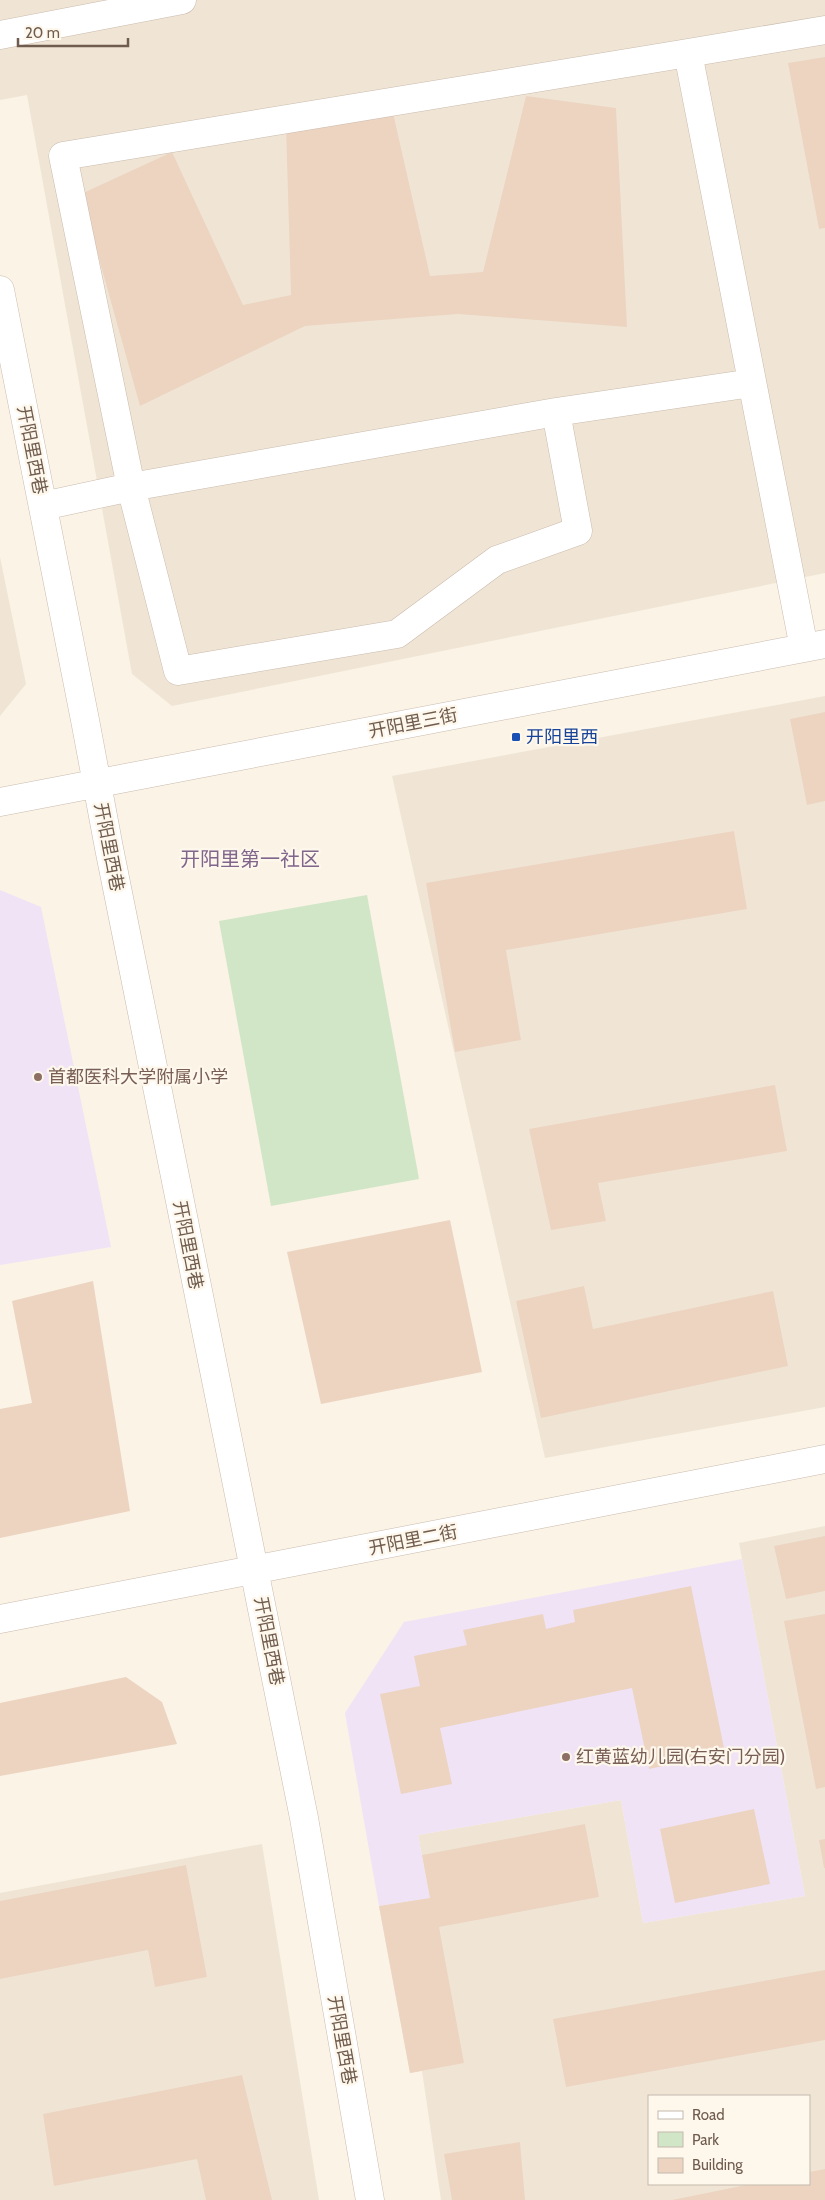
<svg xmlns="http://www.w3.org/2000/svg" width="825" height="2200" viewBox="0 0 825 2200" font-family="Cabin,'Noto Sans SC',sans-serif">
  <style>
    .residential { fill: #f0e5d5; fill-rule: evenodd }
    .education { fill: #f0e3f6 }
    .green { fill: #d1e6c6 }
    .building { fill: #ecd4c1 }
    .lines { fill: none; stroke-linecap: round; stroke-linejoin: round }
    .minor-casing { stroke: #cabbad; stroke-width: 29 }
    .minor { stroke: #fff; stroke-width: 28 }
    .transit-dot { fill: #1a4fb4; stroke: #fdf7ec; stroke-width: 2 }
    .education-dot { fill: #8d6e63; stroke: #fdf7ec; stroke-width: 2 }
    .labels { text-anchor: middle; stroke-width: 4.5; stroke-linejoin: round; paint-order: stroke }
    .street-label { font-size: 18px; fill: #705c4e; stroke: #fdf7ec }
    .transit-label { font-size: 18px; fill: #164399; stroke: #fdf7ec; text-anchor: start }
    .education-label { font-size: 18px; fill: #785e54; stroke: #fdf7ec; text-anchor: start }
    .quarter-label { font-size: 20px; fill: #81668c; stroke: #fdf7ec }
  </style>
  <rect width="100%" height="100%" fill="#faf3e6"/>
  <path class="residential" d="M0 0H825V573L172 706 132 674 27 95 0 100Z
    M0 557 26 684 0 716Z
    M825 696V1407L545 1458 392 776Z
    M825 1526V2200H441L422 2071 410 2073 379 1906 430 1898 418 1835 621 1800 643 1923 805 1896 739 1543ZM649 2096H809V2184H649Z
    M262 1844 319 2200H0V1893Z"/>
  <path class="education" d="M0 890 41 907 111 1247 0 1265Z
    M742 1559 805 1896 643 1923 621 1800 418 1835 430 1898 379 1906 345 1713 404 1622Z"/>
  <path class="green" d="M367 895 419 1179 271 1206 219 921Z"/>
  <path class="building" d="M825 57V228L819 229 788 63Z
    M526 96 616 108 627 327 458 314 305 326 140 406 81 194 172 152 243 305 291 295 286 126 391 104 430 276 483 272Z
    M825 712V801L807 805 790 719Z
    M734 831 747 909 506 950 521 1040 455 1052 426 883Z
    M775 1085 787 1151 598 1183 606 1221 551 1230 529 1129Z
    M450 1220 482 1372 321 1404 287 1252Z
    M93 1281 130 1511 0 1538V1409L32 1403 12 1301Z
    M584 1286 593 1329 773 1291 788 1366 541 1418 516 1301Z
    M825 1536V1591L786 1599 774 1546Z
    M691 1586 725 1753 649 1769 632 1688 440 1728 452 1784 401 1794 380 1694 420 1686 414 1656 467 1645 463 1630 543 1614 546 1629 575 1622 573 1610Z
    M825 1614V1787L816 1789 784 1621Z
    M126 1677 162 1702 177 1744 0 1776V1703Z
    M754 1809 770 1884 675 1903 660 1829Z
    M585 1824 599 1897 439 1927 464 2063 410 2073 379 1906 430 1898 422 1855Z
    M825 1839V1868H824L819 1840Z
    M186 1865 207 1977 155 1987 148 1950 0 1979V1901Z
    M825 1970V2040L566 2087 553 2019Z
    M242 2075 272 2200H206L197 2159 54 2186 43 2114Z
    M520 2142 525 2200H452L444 2154Z
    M825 2169V2200H672L751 2184H809V2172Z"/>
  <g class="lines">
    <g class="minor-casing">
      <path id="minor" d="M0 35 182 0
        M688 53 63 156 131 487 178 671 397 634 497 560 578 531 556 412 752 383
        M0 290 85 720 109 848 304 1818 370 2200
        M43 506 131 487 556 412
        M804 648 688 53 825 30
        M0 802 825 644
        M0 1619 825 1459"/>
    </g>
    <use href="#minor" class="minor"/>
  </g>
  <rect class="transit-dot" x="511" y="732" width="10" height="10" rx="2.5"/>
  <g class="education-dot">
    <circle cx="38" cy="1077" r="5"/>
    <circle cx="566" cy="1757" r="5"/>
  </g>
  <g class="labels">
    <g class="street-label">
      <text transform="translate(32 450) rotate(79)" y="6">开阳里西巷</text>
      <text transform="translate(413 723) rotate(-11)" y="6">开阳里三街</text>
      <text transform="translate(109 847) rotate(79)" y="6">开阳里西巷</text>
      <text transform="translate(188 1245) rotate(79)" y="6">开阳里西巷</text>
      <text transform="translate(413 1540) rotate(-11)" y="6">开阳里二街</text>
      <text transform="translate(269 1641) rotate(79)" y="6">开阳里西巷</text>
      <text transform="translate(342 2040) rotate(80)" y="6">开阳里西巷</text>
    </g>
    <g class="transit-label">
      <text x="526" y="743">开阳里西</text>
    </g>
    <g class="education-label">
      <text x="48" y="1083">首都医科大学附属小学</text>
      <text x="576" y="1763">红黄蓝幼儿园(右安门分园)</text>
    </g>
    <g class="quarter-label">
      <text x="250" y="866">开阳里第一社区</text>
    </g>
  </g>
  <rect x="648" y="2095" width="162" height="90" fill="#fdf7ec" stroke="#c5b9ad"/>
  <rect x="658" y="2111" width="25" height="8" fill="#ffffff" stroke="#c5b9ad"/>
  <text x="692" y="2120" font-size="15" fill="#705c4e">Road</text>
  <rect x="658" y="2132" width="25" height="15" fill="#d1e6c6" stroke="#c5b9ad"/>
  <text x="692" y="2145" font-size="15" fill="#705c4e">Park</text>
  <rect x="658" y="2158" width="25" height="15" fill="#ecd4c1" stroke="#c5b9ad"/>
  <text x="692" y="2170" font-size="15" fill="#705c4e">Building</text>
  <path d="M18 38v8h110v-8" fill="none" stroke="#705c4e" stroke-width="2.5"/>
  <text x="25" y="38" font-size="15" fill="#705c4e" stroke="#fdf7ec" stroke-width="4" paint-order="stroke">20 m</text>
</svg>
